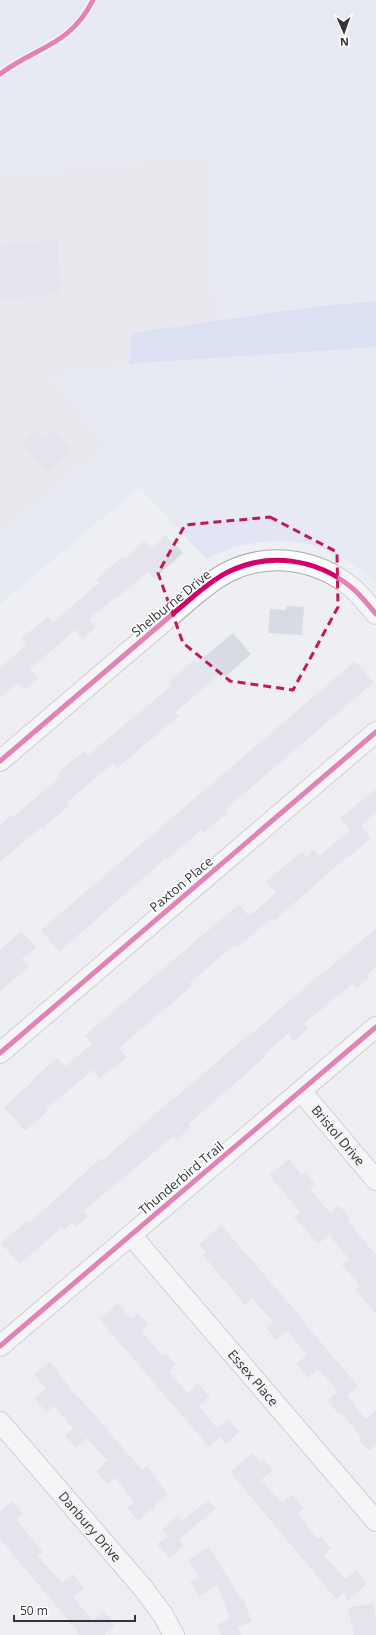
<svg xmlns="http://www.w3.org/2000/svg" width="376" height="1635" viewBox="0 0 376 1635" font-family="'Open Sans',sans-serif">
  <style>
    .built { fill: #dfe1e9 }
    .green { fill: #e1e5f4 }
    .forest { fill: #c6cef4 }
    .building { fill: #d8dae4 }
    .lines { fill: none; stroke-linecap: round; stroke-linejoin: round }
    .minor-casing { stroke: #ababad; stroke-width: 22 }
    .minor { stroke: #fcfdfd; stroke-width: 20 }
    .cycleway-casing { stroke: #fff; stroke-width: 8 }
    .cycleway { stroke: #d6006c; stroke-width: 5 }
    .marked { fill: none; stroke: #c2185b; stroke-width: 3; stroke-dasharray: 8 5; stroke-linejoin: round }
    .labels { text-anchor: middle; stroke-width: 3; stroke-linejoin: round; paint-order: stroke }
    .street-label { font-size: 13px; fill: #333436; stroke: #fff }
  </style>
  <rect width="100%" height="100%" fill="#eeeff2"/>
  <path class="built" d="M214 154 215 322 132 333 129 364 53 377 107 446 0 534V174Z"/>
  <path class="green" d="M0 0H376V301L320 306 215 322 214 155 0 174Z
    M376 347V584C329 535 266 529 207 559L139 488 0 604V534L107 446 52 377 129 364Z"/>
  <path class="forest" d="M376 301V347L129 364 132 333 320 306Z"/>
  <path class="building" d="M57 240 61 294 0 299V245Z
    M54 430 73 451 46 473 21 442 34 431 42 438Z
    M166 535 183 553 154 579 148 572 114 600 113 599 89 619 96 627 83 639 75 630 30 669 38 679 24 690 18 683 0 698V668L26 645 21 639 48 616 53 622 99 583 96 579 122 557 124 559 144 541 151 548Z
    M287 606 304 607 302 635 268 633 270 609 286 610Z
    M233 633 251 654 225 677 221 673 176 712 179 716 117 768 113 763 66 803 69 806 42 829 41 827 0 862V825L11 815 13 817 60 777 57 774 84 751 88 755 171 686 168 682 194 660 197 663Z
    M355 661 374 682 225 810 227 813 203 833 201 830 167 860 165 859 59 952 41 930Z
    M376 789V813L361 826 371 838 349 857 348 856 274 921 272 918 237 948 234 945 190 983 192 986 119 1048 127 1057 100 1079 93 1070 46 1109 48 1111 25 1131 4 1107 35 1079 34 1078 57 1058 65 1066 92 1044 85 1035 239 904 249 916 276 893 266 881 302 852 306 857 314 850 319 856 350 830 340 818Z
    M376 928V967L367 975 369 978 357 988 353 983 304 1024 308 1029 294 1041 288 1034 264 1054 266 1056 189 1124 191 1127 177 1140 174 1136 83 1211 88 1216 75 1227 72 1223 64 1230 62 1227 20 1264 1 1243 28 1220 30 1222 101 1158 103 1160 174 1097 175 1098 248 1035 249 1036 321 973 322 974Z
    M21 931 36 947 22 959 29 967 0 991V950Z
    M289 1159 302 1175 305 1172 316 1185 310 1189 330 1213 339 1205 350 1218 347 1220 376 1255V1314L355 1289 360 1286 342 1265 349 1259 329 1235 318 1244 294 1217 300 1212 269 1175Z
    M221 1225 302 1318 301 1319 358 1386 347 1396 366 1419 376 1410V1445L369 1451 359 1440 361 1437 341 1413 339 1414 327 1401 338 1392 318 1369 308 1378 296 1364 307 1355 287 1331 276 1340 266 1328 273 1322 252 1298 245 1305 203 1255 206 1253 199 1245Z
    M118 1303 131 1319 138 1313 149 1325 142 1331 162 1356 166 1353 176 1365 169 1371 188 1393 198 1383 210 1397 199 1406 217 1428 228 1419 239 1432 226 1444 220 1437 209 1447 99 1319Z
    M50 1362 78 1398 79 1397 142 1470 147 1466 168 1494 155 1505 156 1506 138 1521 127 1508 134 1502 115 1478 107 1484 96 1471 107 1461 87 1438 76 1448 65 1435 73 1429 54 1406 46 1412 34 1398 46 1389 34 1374Z
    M253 1453 260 1461 263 1459 273 1470 261 1480 282 1503 292 1494 304 1508 297 1513 318 1539 321 1536 331 1549 324 1555 345 1579 356 1570 367 1584 347 1601 344 1592 336 1599 230 1472Z
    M208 1500 216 1509 179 1539 184 1546 169 1558 157 1544 168 1536 162 1529 177 1516 182 1521Z
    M12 1501 23 1514 16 1520 43 1552 38 1556 62 1583 73 1574 84 1588 73 1597 93 1621 104 1611 115 1625 105 1634V1635H77L79 1633 68 1620 0 1539V1511Z
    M209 1547 240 1597 242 1596 252 1622 238 1627 241 1635H221L217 1624 230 1619 217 1585 199 1597 190 1582 199 1577 188 1560Z
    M373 1603 376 1617V1635H354L348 1608Z"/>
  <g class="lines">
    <g class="minor-casing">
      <g id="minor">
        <path d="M0 761 195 595C206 586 217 577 230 571 270 552 317 559 351 587 360 594 368 605 376 614"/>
        <path d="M0 1053 376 732"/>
        <path id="s1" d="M301 1091 376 1180"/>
        <path id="s2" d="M131 1235 376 1521"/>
        <path d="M0 1346 376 1027"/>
        <path id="s3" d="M0 1422 143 1588 163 1615 174 1635"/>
      </g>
    </g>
    <use href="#minor" class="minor"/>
    <g class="cycleway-casing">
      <path id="cycleway" d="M0 74C36 47 71 45 93 0
        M0 761 195 595C206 586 217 577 230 571 270 552 317 559 351 587 360 594 368 605 376 614
        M0 1053 376 732
        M0 1346 376 1027"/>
    </g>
    <use href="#cycleway" class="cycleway"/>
  </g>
  <path d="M0 0H376V1635H0ZM270 517 337 552 338 607 293 690 230 681 183 643 158 573 185 525Z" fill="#eeeff2" fill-opacity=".55" fill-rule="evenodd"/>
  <path class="marked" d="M270 517 337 552 338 607 293 690 230 681 183 643 158 573 185 525Z"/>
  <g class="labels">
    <g class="street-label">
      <text transform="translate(171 603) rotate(-39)" y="5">Shelburne Drive</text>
      <text transform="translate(181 884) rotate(-40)" y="5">Paxton Place</text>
      <text dy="5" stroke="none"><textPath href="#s1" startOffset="58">Bristol Drive</textPath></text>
      <text transform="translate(181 1178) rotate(-40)" y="5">Thunderbird Trail</text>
      <text dy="5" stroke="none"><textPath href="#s2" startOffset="188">Essex Place</textPath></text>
      <text dy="5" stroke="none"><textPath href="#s3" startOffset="138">Danbury Drive</textPath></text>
    </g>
  </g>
  <g transform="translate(344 32) rotate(178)" stroke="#ffffff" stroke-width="3" paint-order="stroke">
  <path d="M0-3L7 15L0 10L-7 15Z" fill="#333436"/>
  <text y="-6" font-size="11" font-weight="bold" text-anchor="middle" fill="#333436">N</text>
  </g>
  <path d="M14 1615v6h121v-6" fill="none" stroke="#333436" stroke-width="2"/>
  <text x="20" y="1615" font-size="12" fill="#333436" stroke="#ffffff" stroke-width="3" paint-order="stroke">50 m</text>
</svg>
